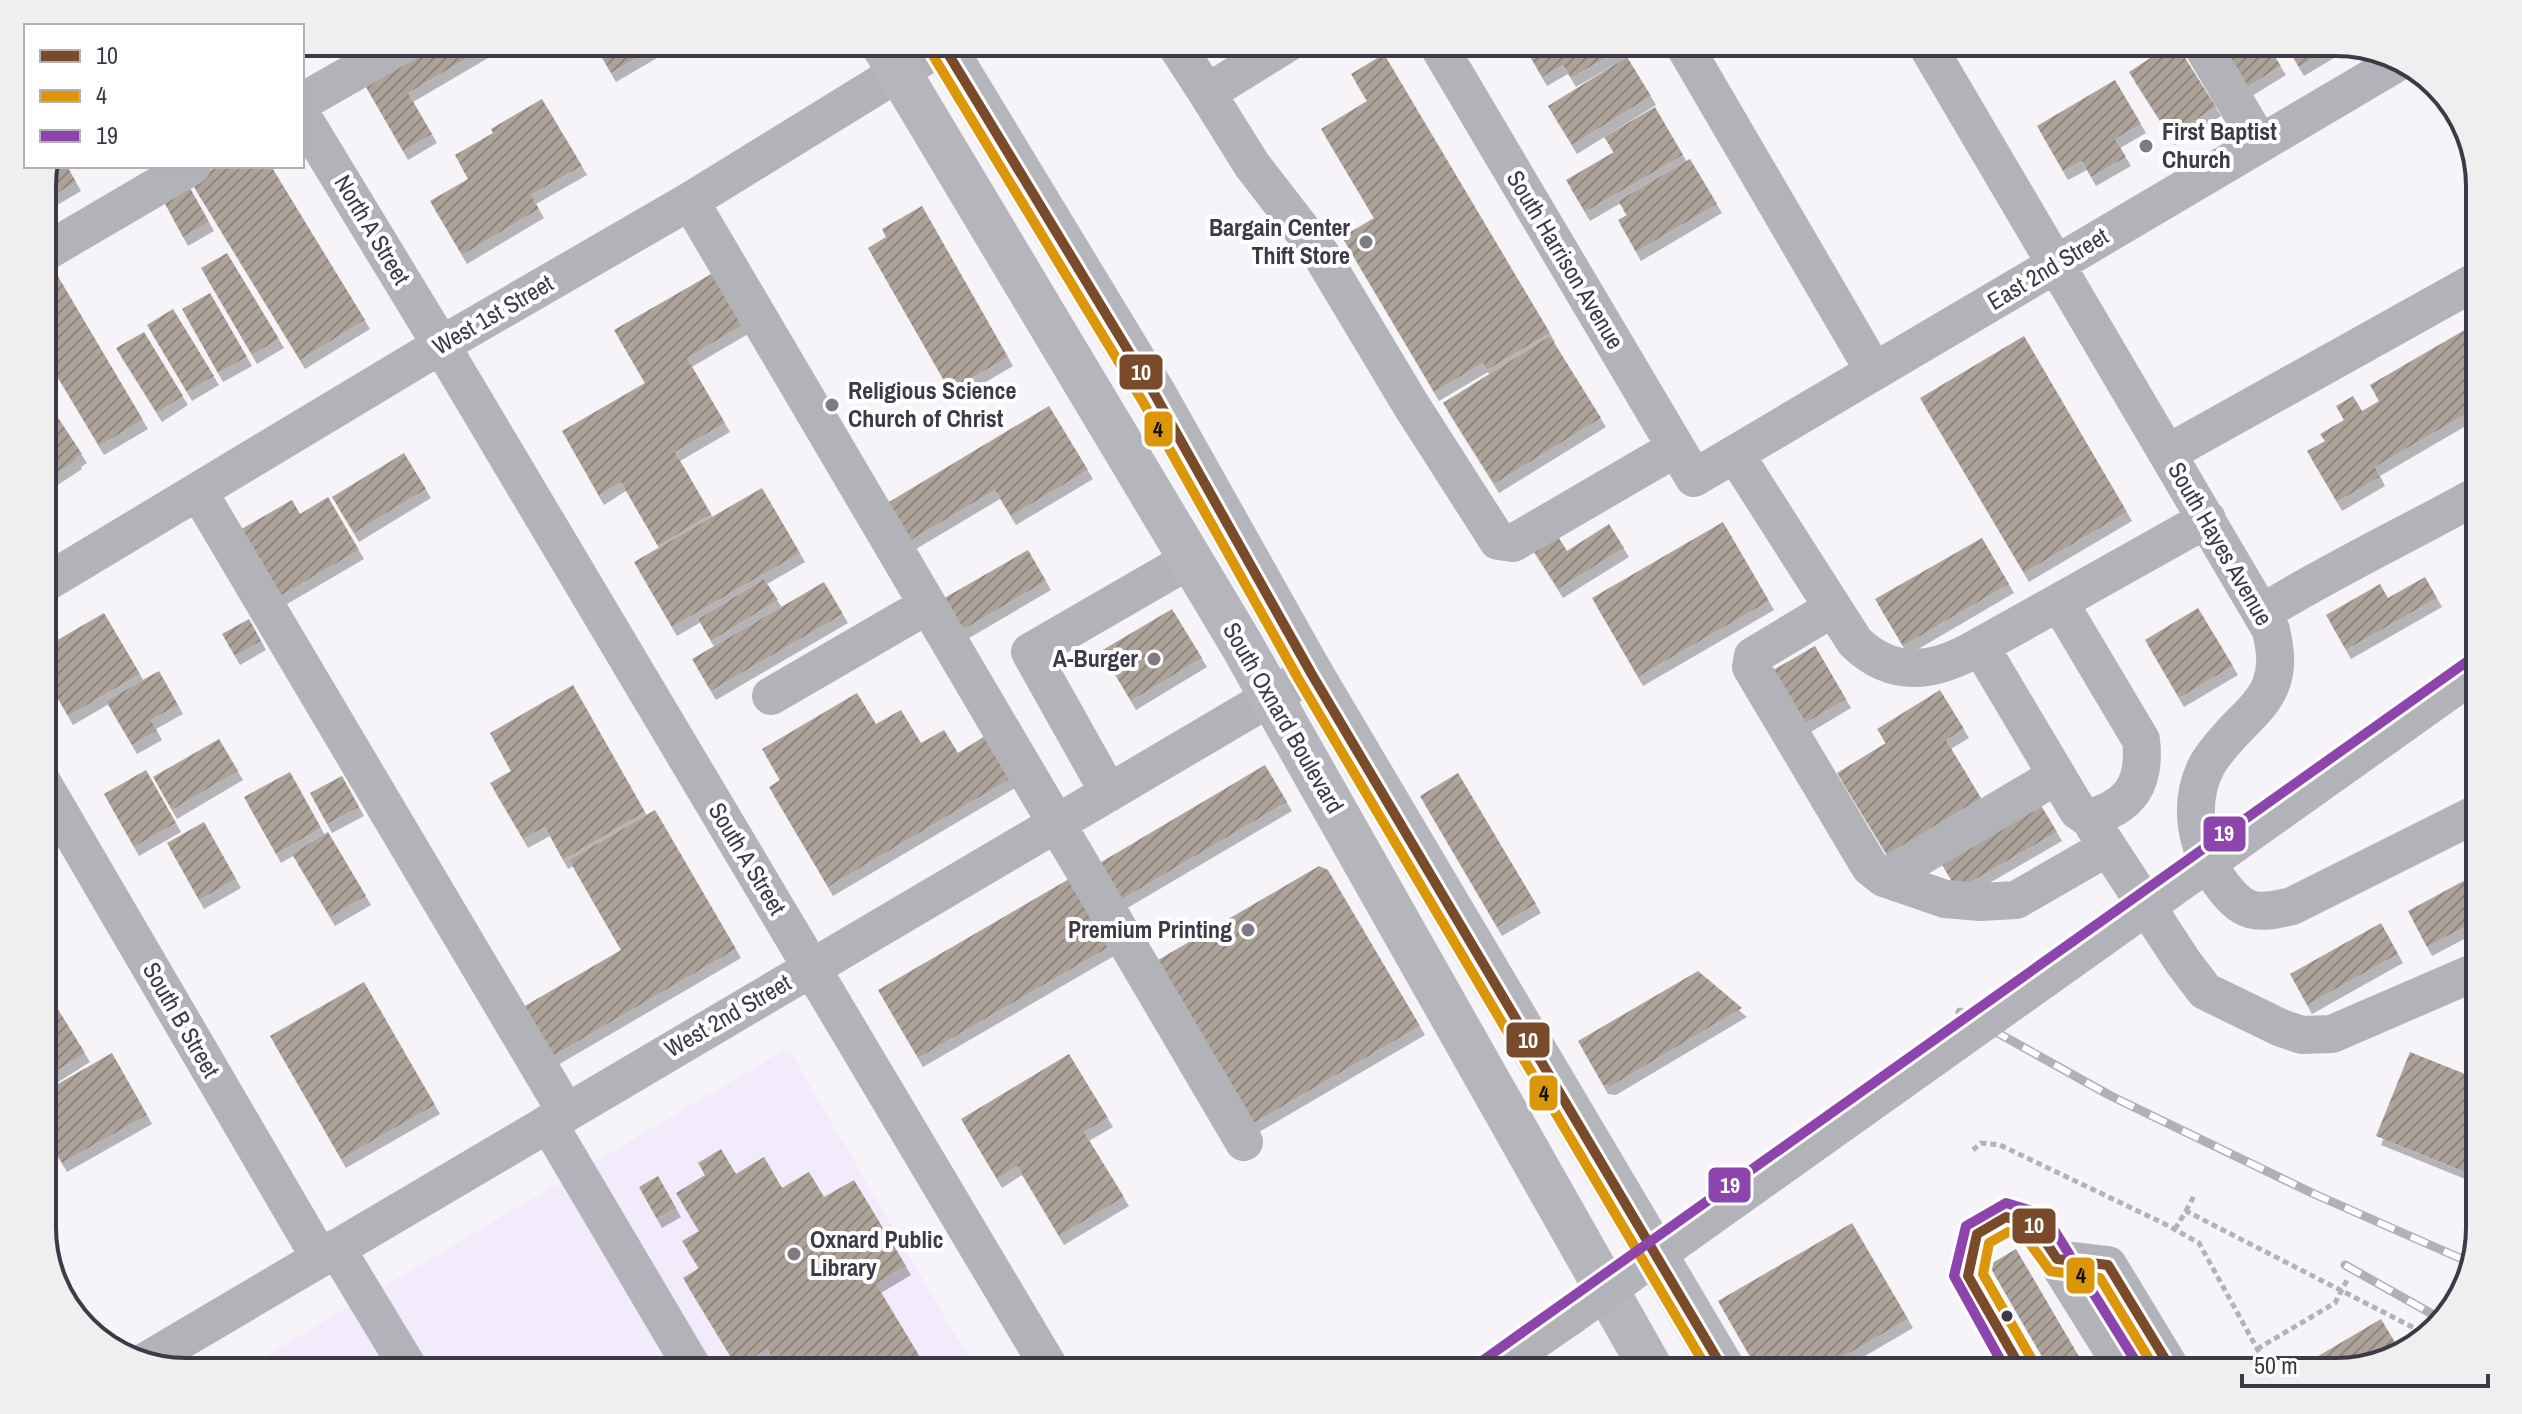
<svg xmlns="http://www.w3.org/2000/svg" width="2522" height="1414" viewBox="0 0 2522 1414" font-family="'Archivo Narrow',sans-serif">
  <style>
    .built { fill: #f1ebfb }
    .building { fill: url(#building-hatch); filter: url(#shadow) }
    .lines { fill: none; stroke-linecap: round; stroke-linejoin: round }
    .path { stroke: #b2b3b7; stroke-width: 5; stroke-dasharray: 6 4; stroke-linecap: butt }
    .minor { stroke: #b2b3b8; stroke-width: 38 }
    .major { stroke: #b5b5bc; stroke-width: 44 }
    .rail-casing { stroke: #b1b0b5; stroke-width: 9 }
    .rail { stroke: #fff; stroke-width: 6; stroke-dasharray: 18; stroke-linecap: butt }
    .minor-bridge { stroke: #b2b3b8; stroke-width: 38 }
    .bus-1-casing { stroke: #fff; stroke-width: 16 }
    .bus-2-casing { stroke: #fff; stroke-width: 16 }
    .bus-3-casing { stroke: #fff; stroke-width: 16 }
    .bus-1 { stroke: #7a4b2a; stroke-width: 10 }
    .bus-2 { stroke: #db960a; stroke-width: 10 }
    .bus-3 { stroke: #8e44ad; stroke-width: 10 }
    .poi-dot { fill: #7e7a85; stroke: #fff; stroke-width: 3 }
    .bus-dot { fill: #3e3946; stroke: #fff; stroke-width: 3 }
    .labels { text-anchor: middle; stroke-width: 8; stroke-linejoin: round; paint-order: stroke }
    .poi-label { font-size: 24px; font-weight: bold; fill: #3e3946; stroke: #fff; text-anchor: start }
    .street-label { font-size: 24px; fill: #3e3946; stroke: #fff }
    .rim { fill: none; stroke: #3e3946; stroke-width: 4 }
    .line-badge { stroke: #fff; stroke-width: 3 }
    .badge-label { font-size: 22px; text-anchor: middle; font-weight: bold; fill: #fff }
    .pale-badge-label { font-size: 22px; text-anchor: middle; font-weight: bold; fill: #111 }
  </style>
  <defs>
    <pattern id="building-hatch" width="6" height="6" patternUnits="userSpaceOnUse" patternTransform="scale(2)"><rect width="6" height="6" fill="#aea399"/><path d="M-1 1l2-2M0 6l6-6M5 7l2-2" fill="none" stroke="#8f867f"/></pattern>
    <filter id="shadow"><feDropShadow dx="5" dy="9" stdDeviation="0" flood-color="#0004"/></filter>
  </defs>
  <rect width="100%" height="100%" fill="#f6f4f9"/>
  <path class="built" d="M783 1051 791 1053 977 1372H238Z"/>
  <path class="building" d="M332 42H366L340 57Z
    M428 42H495L408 93 432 134 403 151 362 80Z
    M593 42H664L611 73Z
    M1530 42H1619L1623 48 1571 78 1563 65 1542 77 1524 46Z
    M2175 42 2216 107 2170 136 2129 72Z
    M2239 42H2265L2281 66 2242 90 2220 54Z
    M2284 42H2336L2339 43 2299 67Z
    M1384 54 1550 333 1487 370 1483 363 1434 392 1342 237 1374 218 1321 129 1367 101 1351 74Z
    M1627 57 1651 96 1572 145 1548 106Z
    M2115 80 2141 124 2115 139 2126 157 2091 177 2082 161 2063 171 2037 126Z
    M542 99 582 166 531 195 539 209 462 255 430 201 468 179 455 155 493 133 491 129Z
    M1655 107 1683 155 1585 212 1566 180 1614 152 1604 137Z
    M1690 159 1717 204 1636 252 1618 220 1627 215 1618 201Z
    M47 166H67L76 182 42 202V177Z
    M218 166H271L365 320 300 360 191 182Z
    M190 188 209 222 183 237 164 202Z
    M922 206 1008 357 950 391 868 248 886 237 882 229Z
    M227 253 279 339 252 355 201 268Z
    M53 268 143 420 99 446 42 351V275Z
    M713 273 743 325 687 358 725 423 675 452 711 514 658 546 621 482 599 496 562 431 645 383 614 330Z
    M210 293 247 357 218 373 182 309Z
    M173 309 214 376 187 392 147 325Z
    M2480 321V416L2471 421 2466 414 2375 467 2380 477 2337 502 2307 451 2325 441 2320 434 2344 420 2336 406 2353 396 2362 411 2379 401 2370 385Z
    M144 332 183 396 157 413 116 348Z
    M1550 336 1601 418 1494 484 1443 403Z
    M2024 336 2127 512 2024 573 1920 398Z
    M1049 406 1088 470 1011 516 995 490 906 543 884 505Z
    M53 410 82 454 76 458 77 460 42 483V417Z
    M404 453 426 489 354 533 332 497Z
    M762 488 800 553 672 627 634 562Z
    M328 497 359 550 277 598 238 531 292 500 300 514Z
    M1723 522 1769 601 1638 677 1592 598Z
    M1609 524 1624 548 1558 589 1528 542 1552 527 1567 551Z
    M1982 538 2009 584 1903 646 1875 599Z
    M1028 550 1046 581 959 632 941 600Z
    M2425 577 2437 598 2346 650 2326 615 2380 584 2388 598Z
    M764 579 778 600 711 641 698 619Z
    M824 582 843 614 711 691 692 659Z
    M2198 608 2233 666 2179 698 2145 640Z
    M1172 609 1202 658 1131 701 1101 651Z
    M104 613 140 674 68 716 42 671V649Z
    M249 619 261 641 235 656 222 634Z
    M1815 646 1846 699 1799 727 1768 673Z
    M159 671 178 705 151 720 157 731 132 745 106 701Z
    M573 685 645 812 563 860 545 827 523 839 490 783 511 771 490 733Z
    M1940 690 1964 729 1946 740 1981 798 1887 855 1837 773 1886 743 1877 729Z
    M857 693 876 724 901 710 921 743 944 730 958 753 985 736 1010 779 828 887 769 787 780 780 762 749Z
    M219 739 238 771 172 810 153 777Z
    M1265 765 1287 802 1119 901 1098 864Z
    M146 770 176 823 134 847 104 794Z
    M290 772 321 828 276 854 244 797Z
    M1458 773 1536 904 1497 927 1420 796Z
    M342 776 359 807 327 824 310 793Z
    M2036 797 2057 832 1957 890 1936 854Z
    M655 810 736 949 546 1060 518 1010 621 950 569 860Z
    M204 822 236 879 199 900 167 843Z
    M328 832 366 896 330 917 292 854Z
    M1319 866 1328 870 1420 1026 1249 1126 1153 963Z
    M2480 872V919L2427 947 2408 911Z
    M1069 879 1109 947 918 1058 878 990Z
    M2381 923 2398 954 2307 1005 2290 974Z
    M1698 971 1742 1008 1611 1086 1603 1085 1578 1041Z
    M364 982 435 1105 341 1159 270 1036Z
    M51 998 85 1053 42 1080V1003Z
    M2410 1052 2480 1080V1178L2376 1136Z
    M112 1053 147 1115 62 1163 42 1130V1093Z
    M1069 1054 1108 1118 1084 1132 1124 1197 1059 1236 1017 1166 997 1179 961 1119Z
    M721 1149 736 1174 764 1157 782 1188 809 1172 824 1197 854 1180 906 1266 876 1284 929 1372H781L767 1349 737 1367 683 1278 699 1268 682 1241 699 1231 676 1193 705 1175 698 1163Z
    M658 1176 676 1208 657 1219 639 1187Z
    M1852 1223 1908 1319 1817 1372H1759L1718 1301Z
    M2016 1249 2088 1372H2051L1989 1265Z
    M2381 1319 2402 1354 2336 1372H2291Z
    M955 1358 963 1372H931Z"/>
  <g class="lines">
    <path class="path" d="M1973 1150 1981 1143 2000 1145 2165 1224 2199 1243 2270 1372
      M2186 1211 2194 1196
      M2175 1229 2186 1211 2426 1334
      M2257 1349 2335 1303 2347 1280"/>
    <path class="minor" d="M1174 42 1207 93 1289 42
      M1436 42 1694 478 2402 60
      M1682 42 1874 371
      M1925 42 2271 630C2275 649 2278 665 2271 684 2265 702 2246 718 2233 732 2224 742 2213 754 2207 765 2187 803 2196 848 2219 881 2243 914 2255 915 2292 906L2480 812
      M2200 42 2259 142
      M1207 93 1252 165 1320 253 1411 405 1498 541 1513 543 1676 448
      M302 102 407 42
      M302 116 441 345 1052 1372
      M690 201 1244 1142
      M42 254 192 166
      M2168 453 2480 279
      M1735 454 1855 642C1894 680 1937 672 1980 646L2078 811 2088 818C2131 807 2146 783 2141 740L2059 602 1980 646
      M198 491 566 1112
      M42 585 441 345 690 201 943 45
      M2059 602 2207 519
      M1833 608 1753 656 1751 667 1870 867 1884 878 1945 899 1981 902 2016 900 2108 847
      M2262 613C2332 570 2408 534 2480 494
      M771 696 926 606
      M2386 736 2480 669
      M42 782 320 1258
      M1109 793 1030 652 1191 559
      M2094 826 2183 962 2205 991 2281 1028 2302 1035 2332 1034 2480 970
      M1884 878 2056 776
      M548 1123 691 1365V1372
      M336 1248 411 1372
      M2057 1259 2108 1265 2173 1372
      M146 1361 1298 681
      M1490 1372 1568 1318
      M2023 1372 1968 1276 1977 1234 2006 1217 2035 1226 2126 1372"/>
    <path class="major" d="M881 42 1240 642 1653 1372
      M941 42 1155 395 1311 673 1725 1372"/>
    <g class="rail-casing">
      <path id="rail" d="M1960 1012 2111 1096 2312 1193 2471 1263
        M2345 1265 2441 1319"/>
    </g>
    <use href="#rail" class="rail"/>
    <path class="minor-bridge" d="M1568 1318 2386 736"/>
    <g class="bus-1-casing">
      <path id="bus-1" d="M941 42 1155 395 1311 673 1725 1372
        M2023 1372 1968 1276 1977 1234 2006 1217 2035 1226 2057 1259 2108 1265 2173 1372"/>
    </g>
    <g class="bus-2-casing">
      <path id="bus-2" d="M929 49 1143 402 1299 680 1709 1372
        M2035 1365 1983 1274 1989 1243 2008 1232 2026 1238 2050 1271 2100 1278 2157 1372"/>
    </g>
    <g class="bus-3-casing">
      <path id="bus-3" d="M1482 1361 2472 658
        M2007 1372 1954 1276 1966 1226 2006 1203 2039 1213 2046 1217 2138 1365"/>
    </g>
    <use href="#bus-1" class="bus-1"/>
    <use href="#bus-2" class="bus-2"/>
    <use href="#bus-3" class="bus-3"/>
  </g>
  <g class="poi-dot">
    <circle cx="2146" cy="146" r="8"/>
    <circle cx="1366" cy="242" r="8"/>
    <circle cx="832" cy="405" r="8"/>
    <circle cx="1154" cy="659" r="8"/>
    <circle cx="1248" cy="930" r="8"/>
    <circle cx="794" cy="1254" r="8"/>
  </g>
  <circle class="bus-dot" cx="2007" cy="1316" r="7"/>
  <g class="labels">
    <g class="poi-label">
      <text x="2162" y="140">First Baptist<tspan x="2162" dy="28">Church</tspan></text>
      <text x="1350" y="236" text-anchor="end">Bargain Center<tspan x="1350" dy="28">Thift Store</tspan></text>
      <text x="848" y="399">Religious Science<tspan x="848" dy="28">Church of Christ</tspan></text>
      <text x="1138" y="667" text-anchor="end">A-Burger</text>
      <text x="1232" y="938" text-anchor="end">Premium Printing</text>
      <text x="810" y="1248">Oxnard Public<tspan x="810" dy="28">Library</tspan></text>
    </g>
    <g class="street-label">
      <text transform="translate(372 230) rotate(59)" y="8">North A Street</text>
      <text transform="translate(1565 260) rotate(59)" y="8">South Harrison Avenue</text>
      <text transform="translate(2048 269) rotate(-31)" y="8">East 2nd Street</text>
      <text transform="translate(493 315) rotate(-30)" y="8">West 1st Street</text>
      <text transform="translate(2220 544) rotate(60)" y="8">South Hayes Avenue</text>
      <text transform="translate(1283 718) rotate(60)" y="8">South Oxnard Boulevard</text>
      <text transform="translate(747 859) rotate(59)" y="8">South A Street</text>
      <text transform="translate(728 1016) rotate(-30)" y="8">West 2nd Street</text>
      <text transform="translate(181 1020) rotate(60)" y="8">South B Street</text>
    </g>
  </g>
  <path d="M0 0H2522V1414H0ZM186 56H2336A130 130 0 0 1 2466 186V1228A130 130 0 0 1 2336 1358H186A130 130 0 0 1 56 1228V186A130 130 0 0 1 186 56Z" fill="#f0eff0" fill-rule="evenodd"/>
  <path class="rim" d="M186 56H2336A130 130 0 0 1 2466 186V1228A130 130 0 0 1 2336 1358H186A130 130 0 0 1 56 1228V186A130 130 0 0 1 186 56Z"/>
  <g class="line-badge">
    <rect x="1118" y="353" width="46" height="38" rx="8" fill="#7a4b2a"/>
    <rect x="1143" y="410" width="31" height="38" rx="8" fill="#db960a"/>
    <rect x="2202" y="815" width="45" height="38" rx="8" fill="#8e44ad"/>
    <rect x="1505" y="1021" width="46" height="38" rx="8" fill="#7a4b2a"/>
    <rect x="1528" y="1074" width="31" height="38" rx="8" fill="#db960a"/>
    <rect x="1707" y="1166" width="45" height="38" rx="8" fill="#8e44ad"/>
    <rect x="2011" y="1207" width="46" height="38" rx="8" fill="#7a4b2a"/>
    <rect x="2065" y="1256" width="31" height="39" rx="8" fill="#db960a"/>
  </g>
  <g class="badge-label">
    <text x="1141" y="380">10</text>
    <text x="2224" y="841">19</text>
    <text x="1528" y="1048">10</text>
    <text x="1730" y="1193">19</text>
    <text x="2034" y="1233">10</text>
  </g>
  <g class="pale-badge-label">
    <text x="1158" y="437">4</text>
    <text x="1544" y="1101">4</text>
    <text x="2081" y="1283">4</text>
  </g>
  <rect x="24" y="24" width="280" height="144" fill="#ffffff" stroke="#b2b0b5" stroke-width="2"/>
  <rect x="40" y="50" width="40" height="12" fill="#7a4b2a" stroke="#b2b0b5" stroke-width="2"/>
  <text x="96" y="64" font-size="24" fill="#3e3946">10</text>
  <rect x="40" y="90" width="40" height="12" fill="#db960a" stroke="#b2b0b5" stroke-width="2"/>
  <text x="96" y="104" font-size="24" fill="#3e3946">4</text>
  <rect x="40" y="130" width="40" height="12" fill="#8e44ad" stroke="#b2b0b5" stroke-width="2"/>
  <text x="96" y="144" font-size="24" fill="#3e3946">19</text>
  <path d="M2242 1374v12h246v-12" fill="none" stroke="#3e3946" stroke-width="4"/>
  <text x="2254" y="1374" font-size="24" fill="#3e3946" stroke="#ffffff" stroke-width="6" paint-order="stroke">50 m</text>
</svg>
